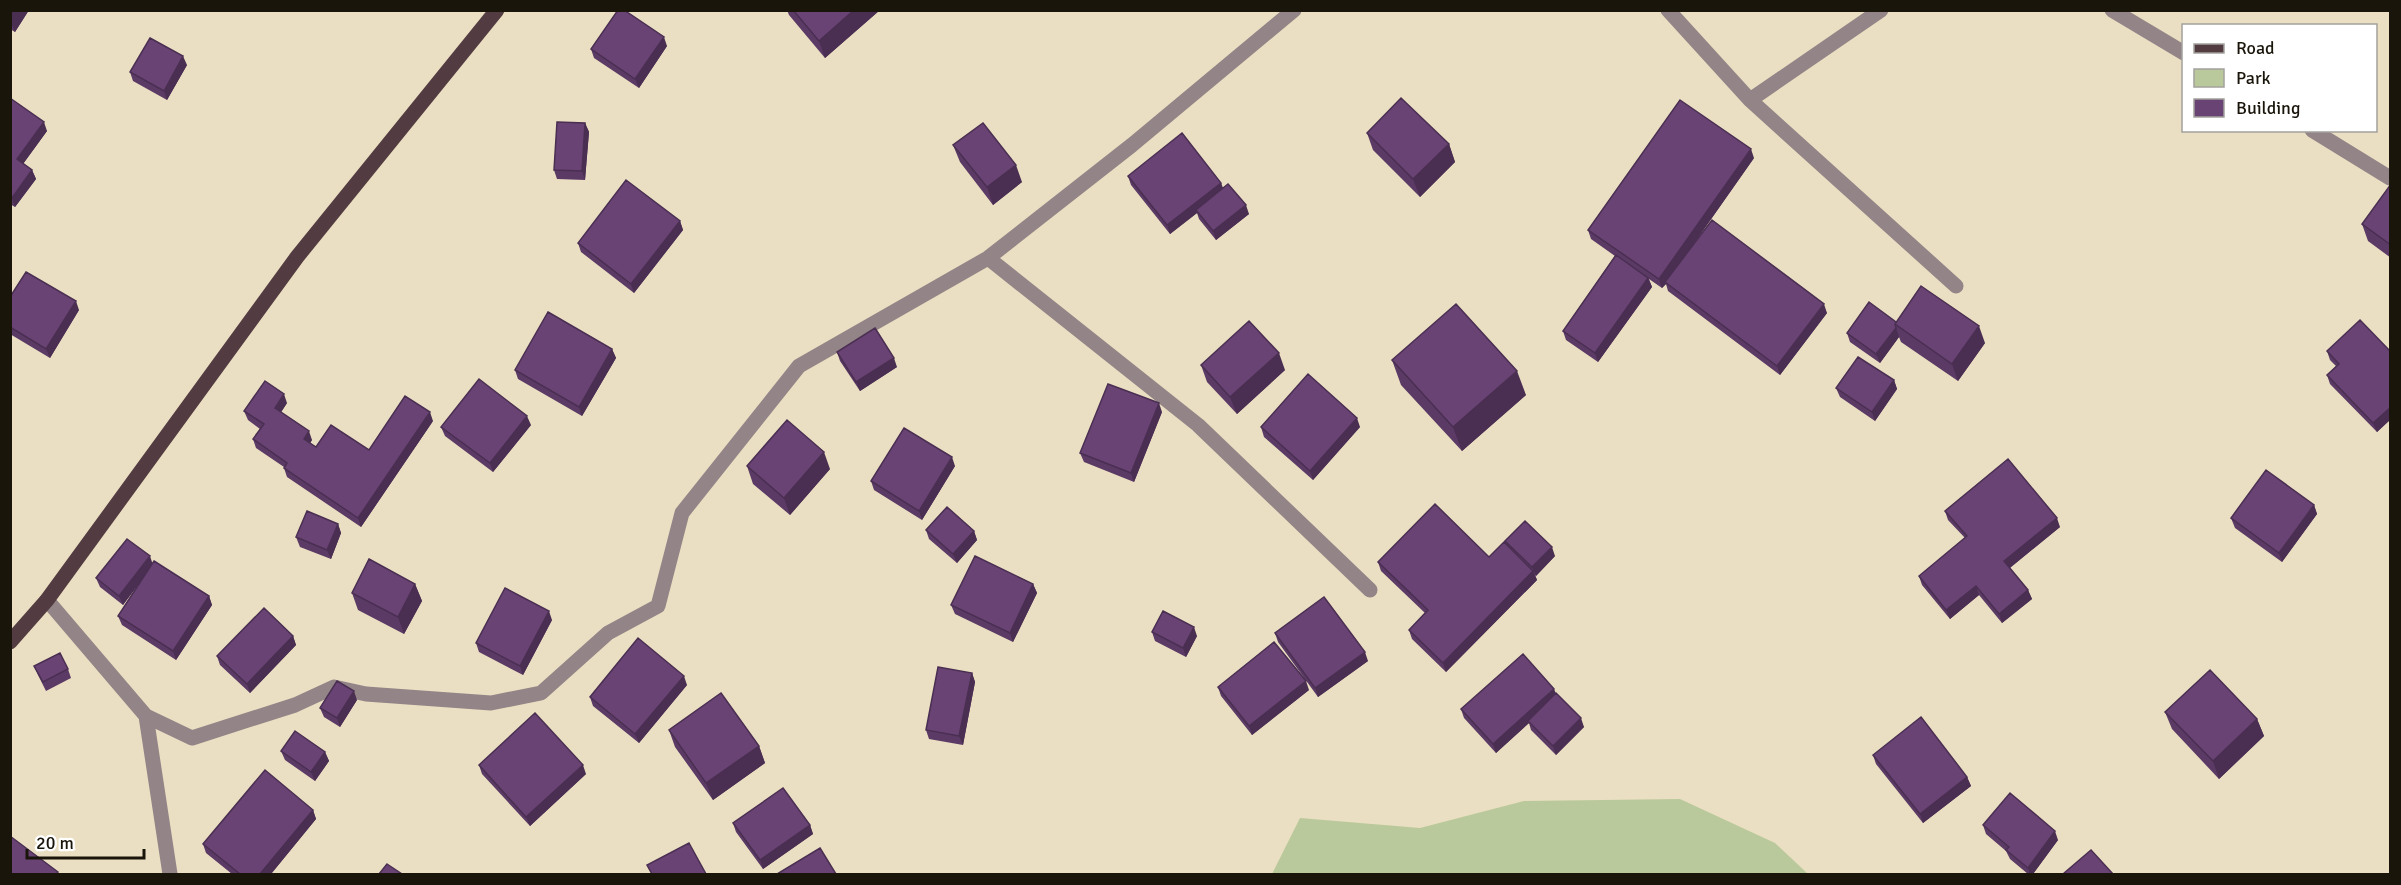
<svg xmlns="http://www.w3.org/2000/svg" width="2401" height="885" viewBox="0 0 2401 885" font-family="Signika,sans-serif">
  <style>
    .green { fill: #bac99b }
    .lines { fill: none; stroke-linecap: round; stroke-linejoin: round }
    .service { stroke: #938487; stroke-width: 15 }
    .minor { stroke: #938487; stroke-width: 15 }
    .primary { stroke: #533c41; stroke-width: 15 }
    .wall { fill: #5b3a65 }
    .shaded-wall { fill: #4a2f52 }
    .building { fill: #6a4375; stroke: #4a2f52; stroke-width: 1.5 }
  </style>
  <rect width="100%" height="100%" fill="#eadfc2"/>
  <path class="green" d="M1680 799 1775 843 1808 874H1272L1300 818 1420 828 1524 801Z"/>
  <g class="lines">
    <path class="service" d="M1668 10 1750 100 1956 286
      M1750 100 1881 10"/>
    <path class="minor" d="M2112 10 2184 53
      M2312 130 2390 178
      M988 258 1198 425 1370 590
      M47 600 146 716 170 874
      M146 716 192 738 295 705 334 687 366 694 491 703 541 693 608 633 658 606 682 513 799 366 988 258 1132 145 1294 10"/>
    <path class="primary" d="M10 642 47 600 297 257 497 10"/>
  </g>
  <path class="wall" d="M10 10H29L15 32 10 29Z
    M787 10H880L825 58 789 15Z
    M667 46 639 88 594 58 591 49Z
    M187 65 167 100 133 81 130 72Z
    M10 98 47 131 23 164 32 170 36 179 15 207 10 204Z
    M585 123 589 132 585 180 557 179 554 170Z
    M1367 133 1449 144 1455 162 1420 197 1373 150Z
    M953 145 1022 182 993 205 960 162Z
    M1754 158 1693 245 1827 313 1780 375 1668 291 1666 284 1662 288 1649 279 1652 287 1598 362 1566 340 1563 331 1615 256 1591 239 1588 230Z
    M1128 176 1221 183 1223 188 1249 214 1216 240 1199 219 1197 213 1170 234 1131 185Z
    M2391 184V258L2368 241 2362 224Z
    M680 221 683 230 634 293 581 252 578 243Z
    M10 297 79 310 50 358 10 334Z
    M1896 322 1985 343 1958 381 1901 342 1899 337 1880 363 1850 342 1847 333Z
    M612 349 616 358 582 416 518 379 515 370Z
    M2327 351 2391 352V419L2377 432 2330 384 2327 375 2336 366 2330 360Z
    M837 352 897 367 860 391 840 361Z
    M1392 360 1526 395 1462 451 1401 385Z
    M1201 365 1285 370 1237 414 1207 382Z
    M1894 380 1897 389 1875 421 1840 397 1836 388Z
    M287 403 281 412 312 440 310 443 316 447 369 450 433 421 361 527 287 477 284 468V467L256 448 253 439 260 429 248 420 244 411Z
    M1162 412 1134 482 1084 462 1080 453Z
    M531 425 493 472 445 436 441 427Z
    M1261 427H1360L1313 480 1264 437Z
    M747 466 830 469 790 515 753 484Z
    M955 466 922 520 874 490 871 481Z
    M2314 505 2317 514 2282 562 2235 528 2231 518Z
    M1945 511 2060 527 2010 568 2028 590 2032 599 2002 623 1979 595 1950 619 1922 585 1919 576 1965 538 1948 520Z
    M338 524 341 533 331 559 300 547 296 537Z
    M926 530 974 531 977 540 957 563 929 539Z
    M1505 541 1555 556 1536 576 1535 575 1537 580 1446 672 1412 639 1409 630 1425 613 1381 571 1378 562 1489 557 1507 545Z
    M153 564 209 596 212 605 176 660 122 625 118 616 142 579 123 605 100 587 96 578Z
    M415 584 422 601 404 634 358 610 352 593Z
    M1033 584 1037 593 1013 642 955 614 951 605Z
    M552 620 523 675 479 652 476 643Z
    M1152 632 1197 636 1186 657 1155 641Z
    M1275 633 1368 661 1318 697 1278 642Z
    M293 636 296 645 250 693 220 665 217 656Z
    M34 666 68 669 71 678 46 691 38 675Z
    M972 673 975 682 963 745 929 739 926 730Z
    M687 685 639 743 593 706 590 697Z
    M1218 687 1309 690 1252 735 1221 696Z
    M1556 693 1584 727 1556 755 1531 730 1529 723 1496 753 1464 718 1461 709Z
    M357 700 340 727 324 717 320 708Z
    M2165 712 2257 719 2264 736 2219 779 2172 729Z
    M669 730 759 746 765 763 713 800 675 747Z
    M281 751 325 752 329 761 315 781 285 760Z
    M1873 755 1967 777 1971 786 1923 823 1876 764Z
    M479 765 586 774 530 826 482 774Z
    M313 810 316 819 271 874H232L206 853 203 844Z
    M733 823 810 825 813 834 763 869 736 832Z
    M1983 825 2058 840 2033 874H2028L2010 859 2006 851 1986 834Z"/>
  <path class="shaded-wall" d="M11 10H29L15 32 10 20Z
    M854 10H880L825 58 819 41Z
    M664 37 667 46 639 88 635 79Z
    M183 56 187 65 167 100 164 91Z
    M44 122 47 131 20 168 17 159Z
    M585 123 589 132 585 180 582 171Z
    M1449 144 1455 162 1420 197 1413 179Z
    M1751 149 1754 158 1666 283 1665 282 1666 284 1662 288 1659 279Z
    M1016 165 1022 182 993 205 987 187Z
    M32 170 36 179 15 207 12 198Z
    M1221 183 1224 192 1196 210 1197 213 1170 234 1167 225Z
    M1246 205 1249 214 1216 240 1213 231Z
    M680 221 683 230 634 293 631 284Z
    M1648 278 1652 287 1598 362 1595 353Z
    M76 301 79 310 50 358 46 349Z
    M1824 304 1827 313 1780 375 1777 366Z
    M1979 326 1985 343 1958 381 1952 364Z
    M1896 328 1899 337 1880 363 1876 354Z
    M612 349 616 358 582 416 579 407Z
    M1279 353 1285 370 1237 414 1230 397Z
    M894 358 897 367 860 391 856 382Z
    M1517 371 1526 395 1462 451 1453 427Z
    M1894 380 1897 389 1875 421 1872 412Z
    M284 394 287 403 278 417 275 408Z
    M1159 403 1162 412 1134 482 1131 473Z
    M2391 407V419L2377 432 2373 423Z
    M430 412 433 421 361 527 358 518Z
    M527 416 531 425 493 472 490 463Z
    M1357 418 1360 427 1313 480 1310 471Z
    M309 431 312 440 307 448 304 439Z
    M824 452 830 469 790 515 784 498Z
    M952 457 955 466 922 520 919 511Z
    M2314 505 2317 514 2282 562 2279 553Z
    M2057 518 2060 527 2007 570 2004 561Z
    M338 524 341 533 331 559 327 550Z
    M974 531 977 540 957 563 953 554Z
    M1552 547 1555 556 1536 576 1532 567Z
    M150 556 153 565 123 605 119 596Z
    M1533 571 1537 580 1446 672 1443 663Z
    M415 584 422 601 404 634 398 617Z
    M1033 584 1037 593 1013 642 1010 633Z
    M1976 586 1979 595 1950 619 1946 610Z
    M2028 590 2032 599 2002 623 1999 614Z
    M209 596 212 605 176 660 173 651Z
    M549 611 552 620 523 675 520 666Z
    M1194 627 1197 636 1186 657 1183 648Z
    M293 636 296 645 250 693 247 684Z
    M1365 652 1368 661 1318 697 1315 688Z
    M972 673 975 682 963 745 959 736Z
    M684 676 687 685 639 743 635 734Z
    M1306 681 1309 690 1252 735 1249 726Z
    M1554 689 1558 698 1528 721 1529 723 1496 753 1493 744Z
    M354 691 357 700 340 727 337 718Z
    M1581 718 1584 727 1556 755 1553 746Z
    M2257 719 2264 736 2219 779 2213 761Z
    M759 746 765 763 713 800 706 783Z
    M325 752 329 761 315 781 311 772Z
    M583 765 586 774 530 826 526 817Z
    M1967 777 1971 786 1923 823 1920 814Z
    M313 810 316 819 271 874H260Z
    M810 825 813 834 763 869 760 860Z
    M2055 831 2058 840 2033 874H2030L2028 868Z"/>
  <path class="building" d="M618 10H624L664 37 635 79 591 49Z
    M793 10H854L819 41Z
    M150 38 183 56 164 91 130 72Z
    M10 98 44 122 17 159 32 170 12 198 10 197Z
    M1401 98 1449 144 1413 179 1367 133Z
    M1680 100 1751 149 1659 279 1588 230Z
    M557 122 585 123 582 171 554 170Z
    M983 123 1016 165 987 187 953 145Z
    M1182 133 1221 183 1167 225 1128 176Z
    M626 180 680 221 631 284 578 243Z
    M1228 184 1246 205 1213 231 1196 210Z
    M2391 184V245L2362 224Z
    M1712 220 1824 304 1777 366 1665 282Z
    M1616 255 1648 278 1595 353 1563 331Z
    M26 272 76 301 46 349 10 327V297Z
    M1921 286 1979 326 1952 364 1895 324Z
    M1869 302 1896 322 1895 324 1896 328 1876 354 1847 333Z
    M1456 304 1517 371 1453 427 1392 360Z
    M548 312 612 349 579 407 515 370Z
    M2360 320 2391 352V407L2373 423 2327 375 2339 364 2327 351Z
    M1249 321 1279 353 1230 397 1201 365Z
    M875 328 894 358 856 382 837 352Z
    M1858 357 1894 380 1872 412 1836 388Z
    M1308 374 1357 418 1310 471 1261 427Z
    M479 379 527 416 490 463 441 427Z
    M265 381 284 394 275 408 309 431 304 439 316 447 331 425 369 450 405 396 430 412 358 518 284 468 287 463 253 439 264 424 244 411Z
    M1108 384 1159 403 1131 473 1080 453Z
    M787 420 824 452 784 498 747 466Z
    M904 428 952 457 919 511 871 481Z
    M2008 459 2057 518 2004 561 2028 590 1999 614 1976 586 1946 610 1919 576 1967 536 1945 511Z
    M2266 470 2314 505 2279 553 2231 518Z
    M1435 504 1489 557 1504 542 1533 571 1443 663 1409 630 1428 610 1378 562Z
    M947 507 974 531 953 554 926 530Z
    M307 511 338 524 327 550 296 537Z
    M1525 521 1552 547 1532 567 1505 541Z
    M127 539 150 556 119 596 96 578Z
    M975 556 1033 584 1010 633 951 605Z
    M369 559 415 584 398 617 352 593Z
    M154 561 209 596 173 651 118 616Z
    M505 588 549 611 520 666 476 643Z
    M1324 597 1365 652 1315 688 1275 633Z
    M264 608 293 636 247 684 217 656Z
    M1163 611 1194 627 1183 648 1152 632Z
    M638 638 684 676 635 734 590 697Z
    M1274 642 1306 681 1249 726 1218 687Z
    M60 653 68 669 43 682 34 666Z
    M1523 654 1554 689 1493 744 1461 709Z
    M938 667 972 673 959 736 926 730Z
    M2210 670 2257 719 2213 761 2165 712Z
    M337 681 354 691 337 718 320 708Z
    M721 693 759 746 706 783 669 730Z
    M1556 693 1581 718 1553 746 1528 721Z
    M535 713 583 765 526 817 479 765Z
    M1921 717 1967 777 1920 814 1873 755Z
    M295 731 325 752 311 772 281 751Z
    M265 770 313 810 260 874H240L203 844Z
    M783 788 810 825 760 860 733 823Z
    M2010 793 2055 831 2028 868 2006 850 2009 847 1983 825Z
    M10 836 58 872 56 874H10Z
    M689 843 706 874H652L647 865Z
    M820 848 836 874H777Z
    M2091 850 2113 874H2063Z
    M387 864 402 874H379Z"/>
  <rect width="2401" height="885" fill="none" stroke="#19150b" stroke-width="24"/>
  <rect x="2182" y="24" width="195" height="108" fill="#ffffff" stroke="#a3a19d" stroke-width="1.5"/>
  <rect x="2194" y="44" width="30" height="9" fill="#533c41" stroke="#a3a19d" stroke-width="1.5"/>
  <text x="2236" y="54" font-size="18" fill="#19150b">Road</text>
  <rect x="2194" y="69" width="30" height="18" fill="#bac99b" stroke="#a3a19d" stroke-width="1.5"/>
  <text x="2236" y="84" font-size="18" fill="#19150b">Park</text>
  <rect x="2194" y="99" width="30" height="18" fill="#6a4375" stroke="#a3a19d" stroke-width="1.5"/>
  <text x="2236" y="114" font-size="18" fill="#19150b">Building</text>
  <path d="M27 849v9h117v-9" fill="none" stroke="#19150b" stroke-width="3"/>
  <text x="36" y="849" font-size="18" fill="#19150b" stroke="#ffffff" stroke-width="4.5" paint-order="stroke">20 m</text>
</svg>
